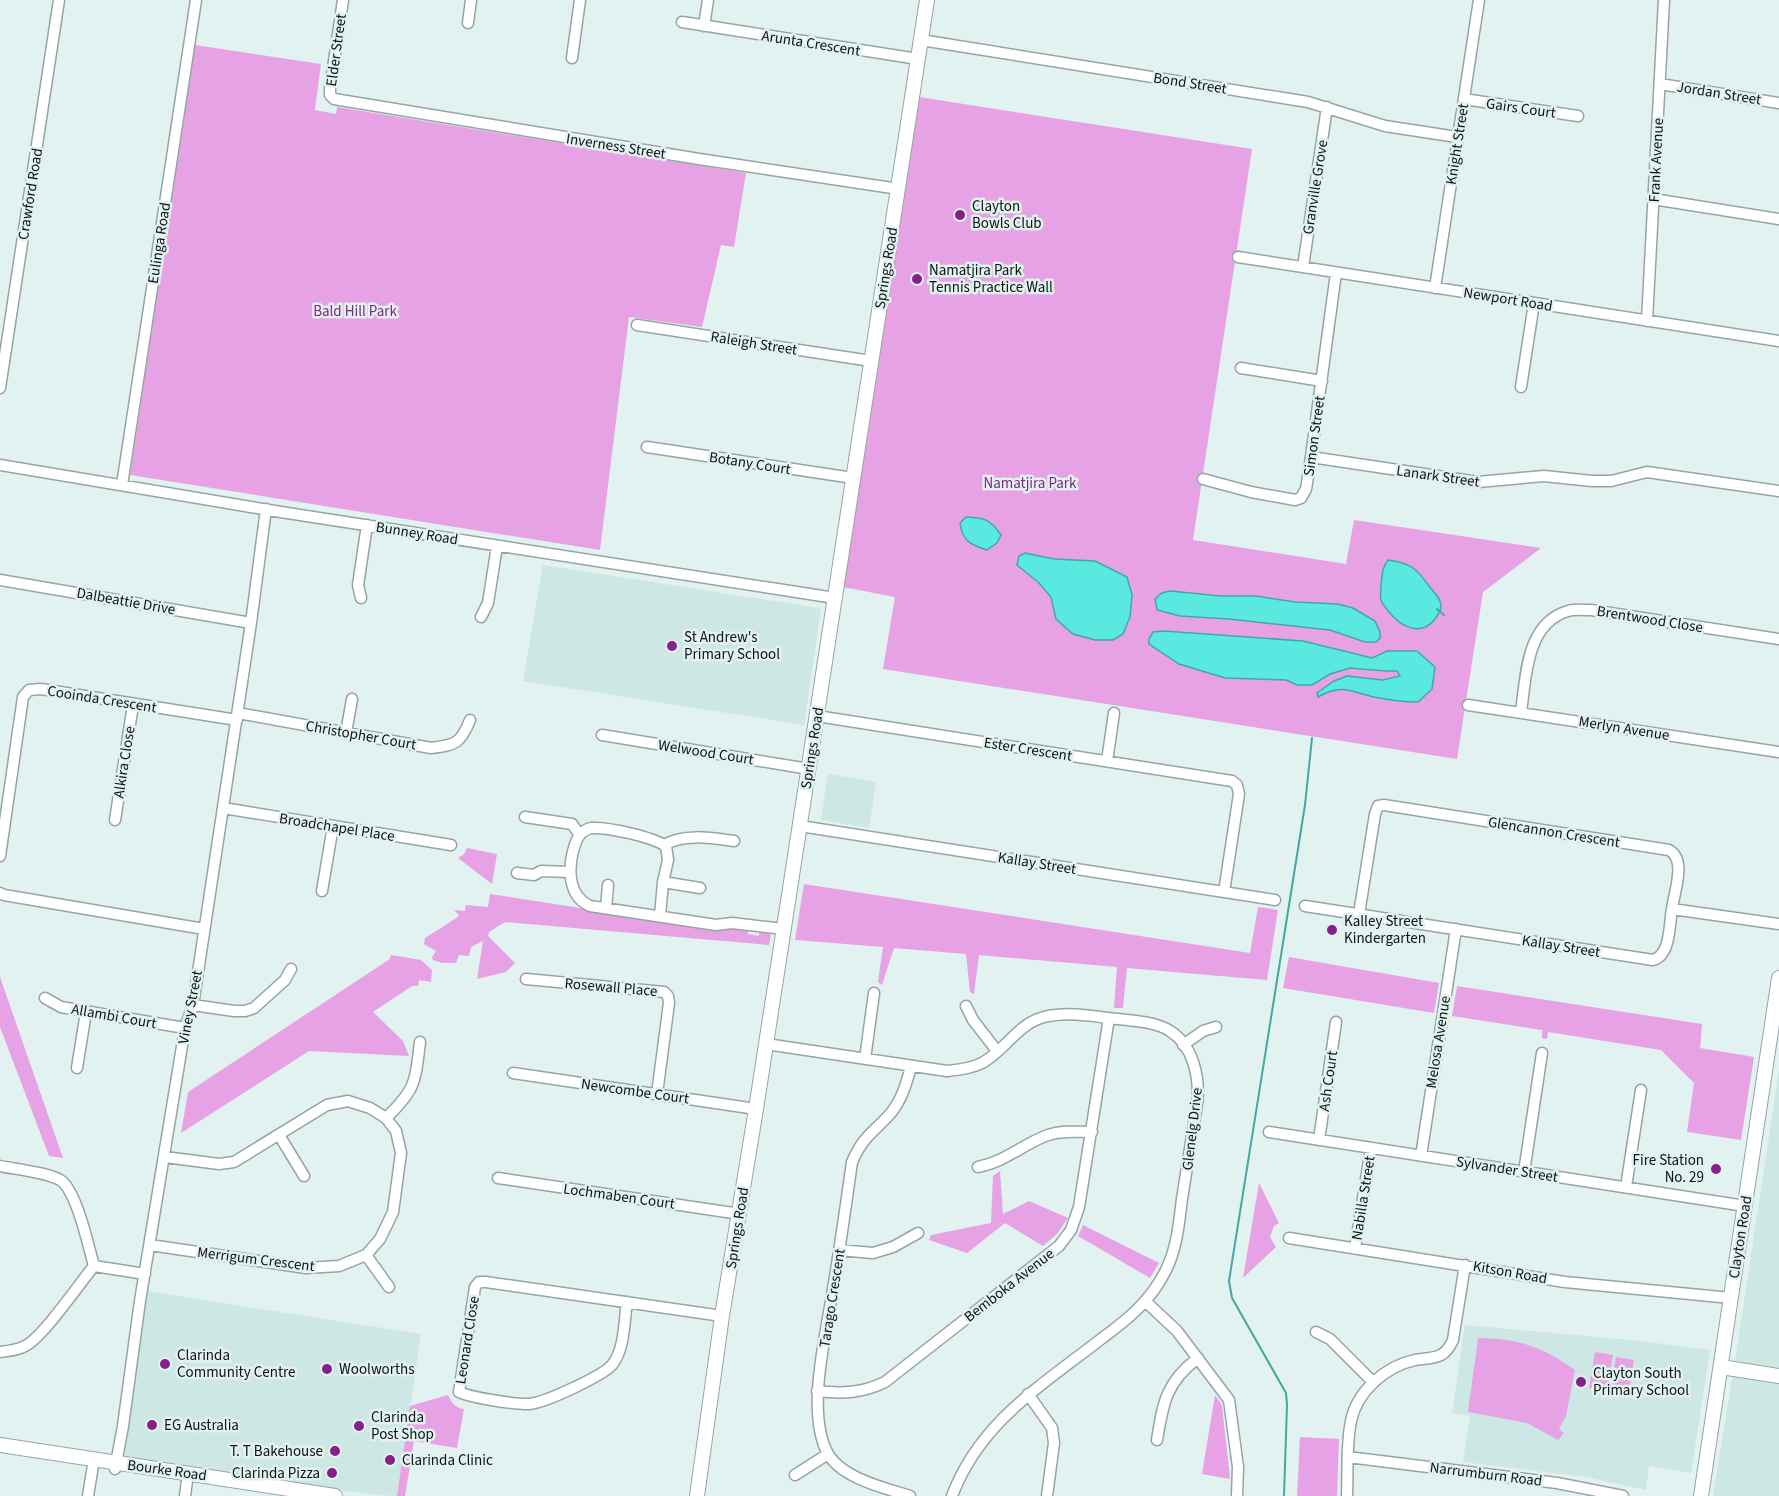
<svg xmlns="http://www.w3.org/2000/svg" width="1779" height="1496" viewBox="0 0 1779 1496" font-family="'Source Sans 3',sans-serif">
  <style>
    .built { fill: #cde7e4 }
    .green { fill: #e6a2e4 }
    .water { fill: #59e9e0; stroke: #42a9a2; stroke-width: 1.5 }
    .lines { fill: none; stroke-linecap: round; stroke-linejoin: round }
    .stream { stroke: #42a9a2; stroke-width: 2 }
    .minor-casing { stroke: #96a5a3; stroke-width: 13 }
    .major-casing { stroke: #96a5a3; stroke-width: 16 }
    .minor { stroke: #fff; stroke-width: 10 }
    .major { stroke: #fff; stroke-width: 14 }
    .poi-dot { fill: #861f87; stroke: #e2f2f0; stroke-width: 2 }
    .labels { text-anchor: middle; stroke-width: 5; stroke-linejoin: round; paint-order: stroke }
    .street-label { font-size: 15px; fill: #0d1312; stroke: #e2f2f0 }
    .poi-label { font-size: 15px; fill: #0d1312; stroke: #e2f2f0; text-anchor: start }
    .park-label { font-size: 15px; fill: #7c2a7c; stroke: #e2f2f0 }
  </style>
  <rect width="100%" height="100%" fill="#e2f2f0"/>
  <path class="built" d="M543 565 819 608 821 611 804 725 523 681Z
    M828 774 876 782 869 828 821 820Z
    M1779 1070V1496H1713L1736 1355Z
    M146 1291 421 1334 397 1496 374 1495 170 1466 124 1457Z
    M1465 1325 1632 1340 1710 1350 1691 1473 1649 1466 1646 1490 1585 1477 1463 1462 1470 1416 1452 1413Z"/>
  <path class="green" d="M195 45 321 64 315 110 336 114 337 107 746 173 734 247 721 245 702 327 629 317 600 550 130 475Z
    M919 97 1252 149 1193 540 1346 564 1354 520 1541 548 1483 592 1457 759 883 669 895 597 843 587Z
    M467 848 497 854 492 884 458 858 464 854Z
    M804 884 1250 953 1258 907 1278 910 1267 980 1127 968 1123 1008H1114L1117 967 979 955 974 994 970 992 966 954 894 948 882 985 878 982 883 947 795 940Z
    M490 894 715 929 729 926 748 928V934L759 936 760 929 771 935 769 945 505 922 489 932 488 936 515 963 506 972 477 979 483 941 471 947 469 956 459 955 456 963H442L433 960 432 957 436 951 424 944 425 938 458 917 459 915 454 910 465 911 466 905 488 907Z
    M391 955 421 960 432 970 431 982 419 980 418 986H412L373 1012 403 1041 409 1056 309 1051 181 1133 188 1092 390 959Z
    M1289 957 1439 983 1434 1013 1283 988Z
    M0 977 63 1158 49 1156 0 1027Z
    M1457 986 1702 1024 1700 1048 1754 1057 1741 1140 1687 1132 1694 1083 1661 1050 1548 1032 1547 1039 1542 1038V1030L1452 1016Z
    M1000 1171 1003 1214 1029 1201 1068 1218 1057 1234 1043 1246 1005 1223 967 1253 929 1240 931 1235 991 1223 993 1176Z
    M1259 1183 1279 1223 1274 1226 1270 1237 1276 1247 1243 1278Z
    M1083 1225 1159 1263 1150 1278 1078 1236Z
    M1478 1338C1520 1339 1541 1346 1575 1370L1566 1416 1559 1429 1564 1433 1558 1440 1527 1423 1468 1412Z
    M1595 1352 1613 1355 1607 1391 1589 1388Z
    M1616 1357 1634 1360 1628 1396 1610 1393Z
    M448 1395C452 1403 455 1408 464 1409L457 1448 414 1441 405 1496H397L410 1406Z
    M1215 1395 1222 1405 1230 1479 1202 1474Z
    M1300 1437 1339 1439 1337 1496H1297Z"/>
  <path class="water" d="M966 517C985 518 990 519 1001 535L997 543 987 550C971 545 962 541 960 523Z
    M1025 553 1054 559 1095 561 1127 577 1132 595 1130 617 1123 634 1113 640H1095L1073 634 1056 619 1051 597 1038 582 1017 565 1019 556Z
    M1388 560C1411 563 1417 569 1429 586 1434 593 1441 598 1441 606 1441 611 1438 615 1435 619 1421 637 1401 627 1389 612 1387 609 1382 604 1381 600 1380 597 1381 591 1381 586 1382 577 1382 567 1388 560Z
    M1170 591 1221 596H1256L1295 602 1338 604 1353 608 1375 621 1380 632V638L1376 642H1365L1330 630 1229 619 1180 616 1157 610 1155 599 1162 593Z
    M1164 631 1303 641 1372 658 1387 651H1417L1435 667 1432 689 1418 702C1404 702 1389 700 1374 697 1352 692 1341 683 1318 697L1317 693 1334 681 1347 676 1383 680 1400 676 1397 671H1385L1350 668 1330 674 1312 685H1297L1286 680 1225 678 1179 664 1149 644V639L1153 632Z"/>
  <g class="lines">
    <path class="stream" d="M1437 609 1444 615
      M1284 1496 1287 1405 1286 1393 1232 1298 1229 1281 1305 805 1312 738"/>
    <g class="minor-casing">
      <path id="minor" d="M343 0 330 88V95L334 99 699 159 899 189
        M682 22 918 59
        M468 23 471 0
        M704 26 708 0
        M921 40 1308 102 1385 126 1457 137
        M572 58 580 0
        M1660 84 1779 103
        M1464 99 1578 116
        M1653 199 1779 219
        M1238 257 1779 341
        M1303 267 1327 107
        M1435 288 1479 0
        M1647 321 1664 0
        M637 325 871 361
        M1241 368 1322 381
        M1521 387 1534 303
        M0 388 59 0
        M647 447 853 478
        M1311 457 1478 482 1544 476 1592 481H1611L1647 472 1779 491
        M0 465 281 512 835 598
        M1203 479 1251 492 1295 500 1301 498 1306 489 1311 457 1336 273
        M122 485 196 0
        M0 580 251 623
        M361 598 358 585 367 525
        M481 617 488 603 497 546
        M1468 705 1779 752
        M1521 712C1526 677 1526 623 1568 611 1575 609 1584 610 1591 610L1779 639
        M238 713 431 748C456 745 461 743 470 720
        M817 716 1232 781 1237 785 1239 794 1224 892
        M346 733 352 699
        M602 735 809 769
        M1107 761 1114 713
        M223 808 451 845
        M525 817 572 824 580 835
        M115 820 133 705
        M800 826 1275 900
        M664 845C684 833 712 838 734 841
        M0 856 23 697 29 690 41 689 237 720
        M517 873 534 875 541 871 570 872
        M663 882 700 888
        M322 891 333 826
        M0 893 4 895 204 929
        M1305 906 1653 960C1671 955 1669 925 1672 909L1779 924
        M606 908 608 885
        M1359 914 1375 814 1378 806 1384 805 1669 850C1687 860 1674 892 1672 909
        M660 916 663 882 668 860 666 846C652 837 609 827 591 828 586 829 583 832 579 835 568 858 564 894 590 906L716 925 732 923 784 929
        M526 979 664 992 668 996 669 1003 657 1094
        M45 998 61 1007 185 1028
        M193 1005 234 1011H245L254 1008 285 980 291 969
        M966 1006 973 1020 997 1051
        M766 1044 947 1071C959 1070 972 1068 982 1063 1006 1050 1017 1024 1044 1017 1065 1012 1087 1015 1108 1018 1126 1020 1155 1021 1170 1031 1194 1046 1200 1079 1197 1104 1192 1136 1187 1168 1182 1199 1179 1223 1177 1248 1166 1270 1151 1301 1127 1320 1101 1339 1041 1386 980 1422 952 1496
        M1183 1045 1203 1031 1216 1027
        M865 1059 874 993
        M77 1068 86 1012
        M513 1073 756 1109
        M386 1118C416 1089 415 1083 420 1042
        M1269 1132 1745 1206
        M279 1135 304 1176
        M1319 1140 1336 1022
        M1421 1156 1456 929
        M0 1166C14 1169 53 1173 63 1182 78 1197 88 1245 94 1266
        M978 1167C1005 1162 1023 1144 1048 1135 1062 1130 1077 1132 1092 1132
        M1524 1172 1542 1053
        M498 1178 740 1214
        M1626 1187 1641 1090
        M1289 1238 1565 1282 1731 1298
        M150 1245 306 1268 339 1266 366 1255 380 1239 393 1212 401 1153 396 1131 386 1118 370 1108 348 1101 327 1105 234 1162 219 1164 165 1157
        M1355 1248 1371 1148
        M839 1250 873 1253 893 1247 918 1233
        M366 1255 389 1287
        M94 1266 145 1274
        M1145 1301 1177 1331 1229 1400 1238 1467 1237 1496
        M627 1302C624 1321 625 1349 612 1365 602 1376 543 1404 528 1404 513 1404 472 1398 459 1392L475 1287 479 1282H486L722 1316
        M1316 1332 1330 1339 1373 1382
        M0 1352C9 1351 19 1350 27 1345 45 1334 79 1284 94 1266
        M817 1391C842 1394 863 1393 885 1382L1059 1246 1071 1230 1079 1207 1109 1018
        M1028 1394 1052 1428 1054 1443 1047 1496
        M1157 1440C1163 1403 1166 1382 1198 1358
        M1348 1457 1557 1483 1623 1496
        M115 1469 123 1426 140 1301 185 1028 193 1005 251 623 266 509
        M795 1475 828 1454
        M88 1496 94 1459
        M185 1496 188 1473
        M910 1496C885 1488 840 1478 827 1452 806 1410 826 1335 833 1289 840 1247 846 1205 852 1162 864 1135 872 1134 890 1114 902 1100 906 1084 911 1067
        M1347 1496C1348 1472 1346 1445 1351 1421 1357 1391 1386 1366 1415 1360 1434 1357 1444 1360 1453 1340L1465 1265"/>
    </g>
    <g class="major-casing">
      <path id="major" d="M1721 1367 1779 1376
        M0 1445 335 1496
        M697 1496 722 1316 756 1109 927 0
        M1701 1496 1779 978"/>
    </g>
    <use href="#minor" class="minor"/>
    <use href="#major" class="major"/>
  </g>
  <g class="poi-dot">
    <circle cx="960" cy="215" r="6"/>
    <circle cx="917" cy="279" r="6"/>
    <circle cx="672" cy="646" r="6"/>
    <circle cx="1332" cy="930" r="6"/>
    <circle cx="1716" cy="1169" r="6"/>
    <circle cx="165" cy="1364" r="6"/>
    <circle cx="327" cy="1369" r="6"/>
    <circle cx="1581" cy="1382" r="6"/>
    <circle cx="152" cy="1425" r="6"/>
    <circle cx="359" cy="1426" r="6"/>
    <circle cx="335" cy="1451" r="6"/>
    <circle cx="390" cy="1460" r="6"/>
    <circle cx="332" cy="1473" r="6"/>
  </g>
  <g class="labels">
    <g class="street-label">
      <text transform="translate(811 43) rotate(9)" y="5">Arunta Crescent</text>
      <text transform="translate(336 50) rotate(-82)" y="5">Elder Street</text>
      <text transform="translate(1190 83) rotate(9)" y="5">Bond Street</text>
      <text transform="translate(1719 93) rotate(9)" y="5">Jordan Street</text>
      <text transform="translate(1521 108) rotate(8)" y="5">Gairs Court</text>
      <text transform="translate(1457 144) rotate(-81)" y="5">Knight Street</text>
      <text transform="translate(616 146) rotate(9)" y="5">Inverness Street</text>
      <text transform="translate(1656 160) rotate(-87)" y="5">Frank Avenue</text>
      <text transform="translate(1315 187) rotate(-81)" y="5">Granville Grove</text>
      <text transform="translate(30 194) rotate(-81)" y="5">Crawford Road</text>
      <text transform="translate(159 243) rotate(-81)" y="5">Eulinga Road</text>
      <text transform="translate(886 268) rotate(-81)" y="5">Springs Road</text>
      <text transform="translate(1508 299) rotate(9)" y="5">Newport Road</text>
      <text transform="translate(754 343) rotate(9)" y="5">Raleigh Street</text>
      <text transform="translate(1314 436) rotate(-82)" y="5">Simon Street</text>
      <text transform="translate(750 463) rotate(9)" y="5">Botany Court</text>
      <text transform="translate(1438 476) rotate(8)" y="5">Lanark Street</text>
      <text transform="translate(417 533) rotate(9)" y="5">Bunney Road</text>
      <text transform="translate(126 601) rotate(10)" y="5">Dalbeattie Drive</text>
      <text transform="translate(1650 619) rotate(9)" y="5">Brentwood Close</text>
      <text transform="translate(102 699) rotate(9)" y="5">Cooinda Crescent</text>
      <text transform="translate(1624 728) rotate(9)" y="5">Merlyn Avenue</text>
      <text transform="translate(361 735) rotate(10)" y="5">Christopher Court</text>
      <text transform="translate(812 748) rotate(-81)" y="5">Springs Road</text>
      <text transform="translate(1028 749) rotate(9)" y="5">Ester Crescent</text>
      <text transform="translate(706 752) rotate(9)" y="5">Welwood Court</text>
      <text transform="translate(124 762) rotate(-81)" y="5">Alkira Close</text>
      <text transform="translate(337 827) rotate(9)" y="5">Broadchapel Place</text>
      <text transform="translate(1554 832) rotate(9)" y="5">Glencannon Crescent</text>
      <text transform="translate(1037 863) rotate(9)" y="5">Kallay Street</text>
      <text transform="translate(1561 946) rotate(9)" y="5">Kallay Street</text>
      <text transform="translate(611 987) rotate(5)" y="5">Rosewall Place</text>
      <text transform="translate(190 1007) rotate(-79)" y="5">Viney Street</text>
      <text transform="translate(114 1016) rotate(10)" y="5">Allambi Court</text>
      <text transform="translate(1438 1042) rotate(-81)" y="5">Melosa Avenue</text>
      <text transform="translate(1328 1081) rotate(-82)" y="5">Ash Court</text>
      <text transform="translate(635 1091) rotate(8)" y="5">Newcombe Court</text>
      <text transform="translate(1192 1129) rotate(-83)" y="5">Glenelg Drive</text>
      <text transform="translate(1507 1169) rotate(9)" y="5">Sylvander Street</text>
      <text transform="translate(619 1196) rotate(8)" y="5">Lochmaben Court</text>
      <text transform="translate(1363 1198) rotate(-81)" y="5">Nabilla Street</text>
      <text transform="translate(737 1228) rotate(-81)" y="5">Springs Road</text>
      <text transform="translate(1740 1237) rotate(-81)" y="5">Clayton Road</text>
      <text transform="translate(256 1259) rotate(7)" y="5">Merrigum Crescent</text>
      <text transform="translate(1510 1272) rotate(10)" y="5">Kitson Road</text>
      <text transform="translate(1009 1285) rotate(-38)" y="5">Bemboka Avenue</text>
      <text transform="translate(832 1298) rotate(-81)" y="5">Tarago Crescent</text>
      <text transform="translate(467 1340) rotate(-81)" y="5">Leonard Close</text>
      <text transform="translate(167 1470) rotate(8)" y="5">Bourke Road</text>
      <text transform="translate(1486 1474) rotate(7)" y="5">Narrumburn Road</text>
    </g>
    <g class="poi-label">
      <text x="972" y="211">Clayton<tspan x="972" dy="17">Bowls Club</tspan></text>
      <text x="929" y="275">Namatjira Park<tspan x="929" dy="17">Tennis Practice Wall</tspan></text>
      <text x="684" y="642">St Andrew's<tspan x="684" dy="17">Primary School</tspan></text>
      <text x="1344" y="926">Kalley Street<tspan x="1344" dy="17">Kindergarten</tspan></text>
      <text x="1704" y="1165" text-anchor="end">Fire Station<tspan x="1704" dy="17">No. 29</tspan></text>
      <text x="177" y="1360">Clarinda<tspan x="177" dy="17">Community Centre</tspan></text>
      <text x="339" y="1374">Woolworths</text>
      <text x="1593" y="1378">Clayton South<tspan x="1593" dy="17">Primary School</tspan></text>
      <text x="371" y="1422">Clarinda<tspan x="371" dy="17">Post Shop</tspan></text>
      <text x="164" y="1430">EG Australia</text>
      <text x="323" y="1456" text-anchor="end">T. T Bakehouse</text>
      <text x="402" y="1465">Clarinda Clinic</text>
      <text x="320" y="1478" text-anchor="end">Clarinda Pizza</text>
    </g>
    <g class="park-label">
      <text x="355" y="316">Bald Hill Park</text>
      <text x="1030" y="488">Namatjira Park</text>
    </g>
  </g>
</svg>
